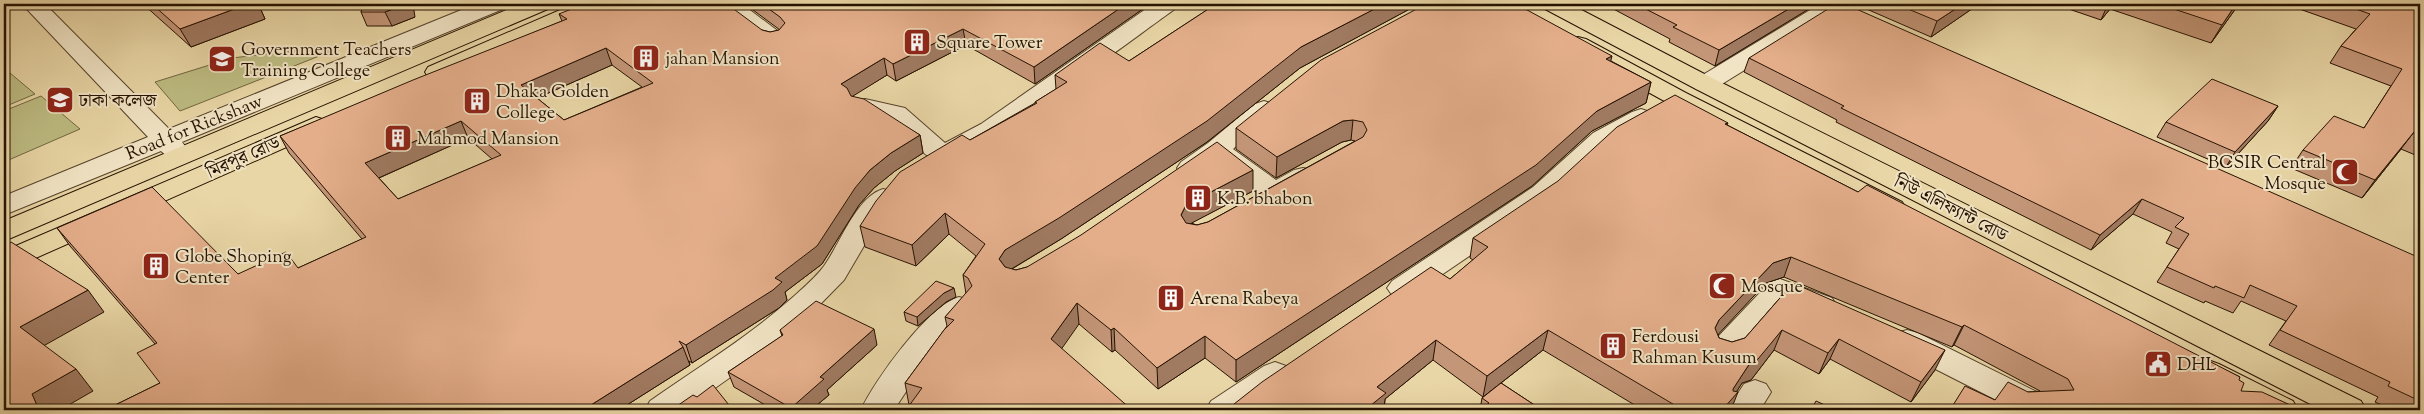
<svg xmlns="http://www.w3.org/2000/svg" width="2424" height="414" viewBox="0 0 2424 414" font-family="'Sorts Mill Goudy','Noto Serif Bengali',serif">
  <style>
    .green { fill: #bdbc82; stroke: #716741 }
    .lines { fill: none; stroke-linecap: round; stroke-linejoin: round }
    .minor-casing { stroke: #56432a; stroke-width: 2 }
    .highway-casing { stroke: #251200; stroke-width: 2 }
    .minor { fill: #f1e4c5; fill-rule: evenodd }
    .highway { fill: #e9d6a6; fill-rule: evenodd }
    .wall { fill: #c49678; stroke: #251200; fill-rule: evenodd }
    .shaded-wall { fill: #a07a61; stroke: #251200 }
    .building { fill: #e4ae8b; stroke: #251200; fill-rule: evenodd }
    .labels { text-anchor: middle; stroke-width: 4; stroke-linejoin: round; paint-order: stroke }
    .poi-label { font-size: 18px; fill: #251200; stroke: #f1e4c5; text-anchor: start }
    .street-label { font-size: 18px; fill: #251200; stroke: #f1e4c5 }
  </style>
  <rect width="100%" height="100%" fill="#e9d6a6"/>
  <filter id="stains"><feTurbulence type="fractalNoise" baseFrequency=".004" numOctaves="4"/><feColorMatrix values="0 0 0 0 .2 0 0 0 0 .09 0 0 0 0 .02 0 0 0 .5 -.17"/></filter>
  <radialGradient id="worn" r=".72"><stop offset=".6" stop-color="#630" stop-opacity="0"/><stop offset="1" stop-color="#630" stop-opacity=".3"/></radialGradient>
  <path class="green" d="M292 51H332L180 111 155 82 232 58Z
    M4 68 35 94 4 107Z
    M41 96 80 129 4 162V111Z"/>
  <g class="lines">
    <g class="minor-casing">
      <path id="minor" d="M22 4H45L169 129 476 4H506L503 9 182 142 188 150 184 156C175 158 168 158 161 151L4 215V196L148 137Z
        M717 4H742L783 35 787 40 783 45 775 47 767 45 720 9Z
        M1153 4H1178L1175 9C1143 31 967 165 942 161 919 158 907 131 889 120 881 115 866 115 856 112L852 107 856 102 865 99 905 108 945 143 981 124Z
        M1820 4H1846L1843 9 1714 89 1705 91 1696 89 1693 84 1696 79Z
        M1264 101 1273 104 1277 109 1233 149 1276 180 1294 170 1303 168 1312 170 1316 176C1307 190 1282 202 1265 198L1217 162C1204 170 1196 178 1181 174L1177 168 1181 162 1208 143 1255 104Z
        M1641 109 1650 112 1654 117 1650 122 1611 145 1553 199 1412 295 1402 298 1392 295 1387 288 1392 281 1533 187 1593 133 1632 112Z
        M883 189 893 192 897 198 878 222 844 280 790 335 684 410H645L650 401C697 368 748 337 792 298 803 288 815 278 824 266 840 244 856 197 883 189Z
        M1780 279 1832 298 1836 305 1832 312 1821 315 1785 302 1736 357 1725 360 1714 357 1710 349 1714 341 1770 282Z
        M959 297 970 300 974 307 970 314 928 358 894 410H861C874 381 929 305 959 297Z
        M1907 330 1918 333 2055 401 2060 410H2016L1896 349 1892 341 1896 333Z
        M1275 362 1286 366 1291 374 1286 382 1246 410H1206L1211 401 1264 366Z
        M1755 380 1766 384 1771 392 1760 410H1727L1744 384Z"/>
    </g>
    <g class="highway-casing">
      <path id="highway" d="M521 4H551L548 9 4 241V221Z
        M574 4H603L600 9 446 77 437 79 428 77 425 72 428 67Z
        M1542 4H1570L1714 79 2361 401 2366 410H2322L1696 89 1545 9Z
        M1578 37 1586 39 1686 93 1902 202 1906 208 1902 214 1892 217 1882 214 1668 103 1570 49 1566 44 1570 39Z
        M316 117 325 120 329 125 325 130 4 272V251Z
        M2208 360 2219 364 2293 401 2298 410H2254L2197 380 2192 372 2197 364Z"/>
    </g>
    <use href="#minor" class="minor"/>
    <use href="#highway" class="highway"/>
  </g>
  <path class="wall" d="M143 4H277L261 10 265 19 191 47Z
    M364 4 415 17 392 26H367L361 12Z
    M745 4H1150L1035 84 966 45 896 81 887 75 852 96 920 135 923 153 895 171 874 188 859 205 822 264 785 292 787 300 779 308 692 363 689 361 690 365 619 410H105L160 383 155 344 70 246 57 228 238 274 298 268 362 239 289 153 280 136 562 21 559 14 762 30 770 32 780 30ZM612 65 642 87 564 120 537 98ZM468 138 492 159 398 199 379 178Z
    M1216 4H1419L1300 68 1207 142 1061 239 1012 269 1016 270 1027 267 1253 191 1191 223 1197 225 1208 222 1355 141 1351 140 1342 142 1276 178 1236 149V128L1611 61 1651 82 1646 103 1592 131 1532 186 1236 382 1205 358 1158 389 1115 350 1112 352 1079 324 909 405 905 383 947 326 945 317 966 294 963 275 976 256 949 234 916 266 865 247 860 226 970 140 1035 103V102L1056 89 1055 75 1129 61Z
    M1604 4H1817L1715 66 1669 42 1670 39Z
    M1855 4H1979L1931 37Z
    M2061 4H2239L2211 43 2110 9 2101 20 2060 6Z
    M2293 4H2420V157L2401 149 2362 198 2291 168 2303 150 2364 128 2391 86 2330 63 2341 46 2356 29 2291 6Z
    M1749 58 2420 258V410H2393L2375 402 2378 397 2269 345 2286 321 2241 301 2233 313 2205 301 2204 303 2157 282 2179 249 2166 243 2172 232 2133 214 2091 250 1836 122 1837 120 1744 72Z
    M2278 106 2268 121 2226 167 2157 137 2166 122Z
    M1728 123 1727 125 1858 192 2240 377 1995 400 2028 392 2040 391 1954 345 1952 347 1784 277 1766 283 1718 334 1719 338 1732 342 1745 338 1793 283 1935 370 1911 402 1830 359 1819 374 1774 350 1751 380 1742 383 1737 391 1731 410H1643L1543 350 1501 383 1542 410H1480L1482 398 1483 397 1433 360 1385 399 1384 410H1229V408L1450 279 1473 260 1470 258 1473 238Z
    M956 297 946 302 918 326 906 321 904 312Z
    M780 330 877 345 827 390 829 395 811 410H774L734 387 728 372 782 336Z"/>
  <path class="shaded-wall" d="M248 4H277L261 10 265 19 191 47 180 29Z
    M406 4H413L415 17 392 26 385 12Z
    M1126 4H1150L1035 84 1034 67Z
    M1384 4H1419L1300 68 1207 142 1061 239 1008 271 999 259 1005 250 1301 47Z
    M1797 4H1817L1715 66 1719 50Z
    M1963 4H1979L1931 37 1937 21Z
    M2108 4H2113L2110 9 2101 20Z
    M2236 4H2239L2211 43 2222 25Z
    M963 29 966 45 896 81 893 64Z
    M606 48 612 65 528 102 521 85Z
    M1612 56 1607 76 1606 59Z
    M884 58 887 75 845 101 841 84Z
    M1651 82 1646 103 1592 131 1532 186 1236 382V360L1597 111Z
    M2278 106 2268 121 2226 167 2235 152Z
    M1353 120 1351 140 1342 142 1276 178 1277 157 1343 121Z
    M461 121 468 138 374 180 365 163Z
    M2414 132 2401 149 2362 198 2375 180Z
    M920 135 923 153 895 171 874 188 859 205 822 264 785 292 787 300 779 308 692 363 686 345 775 278 870 170 891 153Z
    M1253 170V191L1186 226 1181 215 1186 205Z
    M2142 199 2133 214 2091 250 2100 235Z
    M945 213 949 234 916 266 912 245Z
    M1791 257 1784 277 1766 283 1713 340 1715 328 1719 320 1773 263Z
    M954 288 956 297 946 302 918 326 917 317 944 293Z
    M88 290 104 312 38 349 20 327Z
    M1077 303 1079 324 1053 361 1051 339Z
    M1964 325 1954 345 1952 347 1962 327Z
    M1114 328 1115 350 1112 352 1111 330Z
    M874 329 877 345 827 390 829 395 811 410H792L791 408 820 377Z
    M1548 330 1543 350 1483 397 1487 376Z
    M1782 330 1774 350 1751 380 1742 383 1733 397 1738 392 1731 410H1722L1733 389 1750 363Z
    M1205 336V358L1158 389 1157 368Z
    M1839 339 1830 359 1819 374 1828 353Z
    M1436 340 1433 360 1385 399 1384 410H1365L1377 387Z
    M683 347 690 365 619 410H583Z
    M1945 350 1935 370 1911 402 1921 382Z
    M76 369 93 391 60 410H39L32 394Z"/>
  <path class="building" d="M152 4H248L180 29Z
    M364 4H406L385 12H361Z
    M584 4H727L762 30 770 32 779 30 785 23 780 17 762 4H1126L1034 67 963 29 893 64 884 58 841 84 847 88 851 96 864 99 920 135 891 153 870 170 855 188 817 246 775 278 782 282 773 290 686 345 679 341 683 347 583 410H105L160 383 137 353 157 343 57 228 152 187 238 274 286 252 298 268 366 237 280 136 413 80 567 19 559 14ZM606 48 653 83 564 120 521 85ZM461 121 501 155 398 199 365 163Z
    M1216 4H1384L1301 47 1207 121 1059 218 1005 250 999 259 1005 267 1016 270 1027 267 1081 235 1217 142 1253 170 1186 205 1181 215 1186 223 1197 225 1208 222 1363 137 1367 130 1363 122 1353 120 1343 121 1277 157 1236 128 1321 60 1426 4H1516L1612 56 1606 59 1651 82 1597 111 1536 165 1236 360 1205 336 1157 368 1114 328 1111 330 1077 303 1051 339 1132 410H906L922 388 905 383 944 330 954 320 945 317 972 286 968 278 963 275 985 244 945 213 912 245 860 226 876 201 900 172 962 135 970 140 1037 103 1035 102 1067 82 1055 75 1100 43 1129 61Z
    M1636 4H1797L1719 50 1673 27 1677 25Z
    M1836 4H1845L2420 258V401L2388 386 2390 382 2280 330 2297 306 2250 285 2244 298 2215 286 2214 288 2167 267 2189 234 2175 227 2184 218 2142 199 2100 235 1841 108 1844 106 1749 58Z
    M1896 4H1963L1937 21Z
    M2159 4H2236L2222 25Z
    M2342 4H2420V134L2414 132 2375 180 2303 150 2334 116 2364 128 2402 69 2341 46 2370 14Z
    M2212 79 2278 106 2235 152 2166 122Z
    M1675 95 1728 123 1725 124 1858 192 1867 185 2240 377 2239 380 2244 383 2241 391 2262 392 2301 410H1950L1965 386 1995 400 2008 382 2028 392 2074 390 2068 379 1964 325 1962 327 1791 257 1773 263 1719 320 1715 328 1719 338 1732 342 1745 338 1793 283 1945 350 1921 382 1839 339 1828 353 1782 330 1758 359 1750 363 1733 389V391L1738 392 1722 410H1683L1548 330 1487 376 1436 340 1377 387 1386 393 1365 410H1232L1229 408 1262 382 1431 267 1450 279 1488 247 1473 238 1558 181 1617 127Z
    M11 242 88 290 20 327 76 369 32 394 39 410H4V246Z
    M936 281 954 288 944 293 917 317 904 312Z
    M816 301 874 329 820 377 824 379 791 408 728 372 783 335 780 330Z
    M1501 383 1542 410H1480L1489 403 1482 398Z
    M713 385 733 410H671L693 395 697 397Z
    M1816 401 1836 410H1811Z"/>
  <defs>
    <g id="building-square" transform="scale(1.4375)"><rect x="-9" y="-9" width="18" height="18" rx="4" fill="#8f2418" stroke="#f1e4c5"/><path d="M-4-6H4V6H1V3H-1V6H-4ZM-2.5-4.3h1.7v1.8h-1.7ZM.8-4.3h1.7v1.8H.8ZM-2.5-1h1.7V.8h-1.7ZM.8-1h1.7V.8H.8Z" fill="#fff"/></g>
    <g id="university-square" transform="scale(1.4375)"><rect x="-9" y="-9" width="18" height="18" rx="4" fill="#8f2418" stroke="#f1e4c5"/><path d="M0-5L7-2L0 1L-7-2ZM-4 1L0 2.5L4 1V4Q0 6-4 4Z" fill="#fff"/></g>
    <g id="mosque-square" transform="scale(1.4375)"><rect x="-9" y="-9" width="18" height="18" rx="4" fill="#8f2418" stroke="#f1e4c5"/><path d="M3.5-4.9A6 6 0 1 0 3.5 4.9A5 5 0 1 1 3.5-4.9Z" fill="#fff"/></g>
    <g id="civic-square" transform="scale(1.4375)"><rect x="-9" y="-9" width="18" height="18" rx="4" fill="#8f2418" stroke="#f1e4c5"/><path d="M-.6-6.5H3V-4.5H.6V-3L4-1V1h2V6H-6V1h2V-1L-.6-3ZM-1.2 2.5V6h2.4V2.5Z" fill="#fff"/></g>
  </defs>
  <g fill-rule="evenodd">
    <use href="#building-square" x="917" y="42"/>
    <use href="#building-square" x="646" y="58"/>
    <use href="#university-square" x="222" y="59"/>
    <use href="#university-square" x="60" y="100"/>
    <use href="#building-square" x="477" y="101"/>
    <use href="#building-square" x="398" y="138"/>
    <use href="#mosque-square" x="2345" y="172"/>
    <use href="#building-square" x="1198" y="198"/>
    <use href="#building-square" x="156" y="266"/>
    <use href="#mosque-square" x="1722" y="286"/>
    <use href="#building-square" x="1171" y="298"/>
    <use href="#building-square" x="1613" y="346"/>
    <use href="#civic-square" x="2158" y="364"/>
  </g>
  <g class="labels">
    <g class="poi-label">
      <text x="936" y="48">Square Tower</text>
      <text x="241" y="55">Government Teachers<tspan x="241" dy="21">Training College</tspan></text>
      <text x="665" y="64">jahan Mansion</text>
      <text x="496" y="97">Dhaka Golden<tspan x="496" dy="21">College</tspan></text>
      <text x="79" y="106">ঢাকা কলেজ</text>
      <text x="417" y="144">Mahmod Mansion</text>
      <text x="2326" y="168" text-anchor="end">BCSIR Central<tspan x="2326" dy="21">Mosque</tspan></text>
      <text x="1217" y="204">K.B. bhabon</text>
      <text x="175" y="262">Globe Shoping<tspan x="175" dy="21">Center</tspan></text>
      <text x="1741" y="292">Mosque</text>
      <text x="1190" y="304">Arena Rabeya</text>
      <text x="1632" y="342">Ferdousi<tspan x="1632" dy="21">Rahman Kusum</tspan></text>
      <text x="2177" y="370">DHL</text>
    </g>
    <g class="street-label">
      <text transform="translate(194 127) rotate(-22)" y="6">Road for Rickshaw</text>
      <text transform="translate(243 157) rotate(-24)" y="6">মিরপুর রোড</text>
      <text transform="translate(1951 208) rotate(27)" y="6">নিউ এলিফ্যান্ট রোড</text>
    </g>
  </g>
  <rect width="2424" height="414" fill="none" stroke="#e9d6a6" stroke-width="20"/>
  <rect x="5" y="5" width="2414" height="404" fill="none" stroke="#251200" stroke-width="2.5"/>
  <rect x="10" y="10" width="2404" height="394" fill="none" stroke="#251200"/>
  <rect width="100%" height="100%" filter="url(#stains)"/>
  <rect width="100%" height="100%" fill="url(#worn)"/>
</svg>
